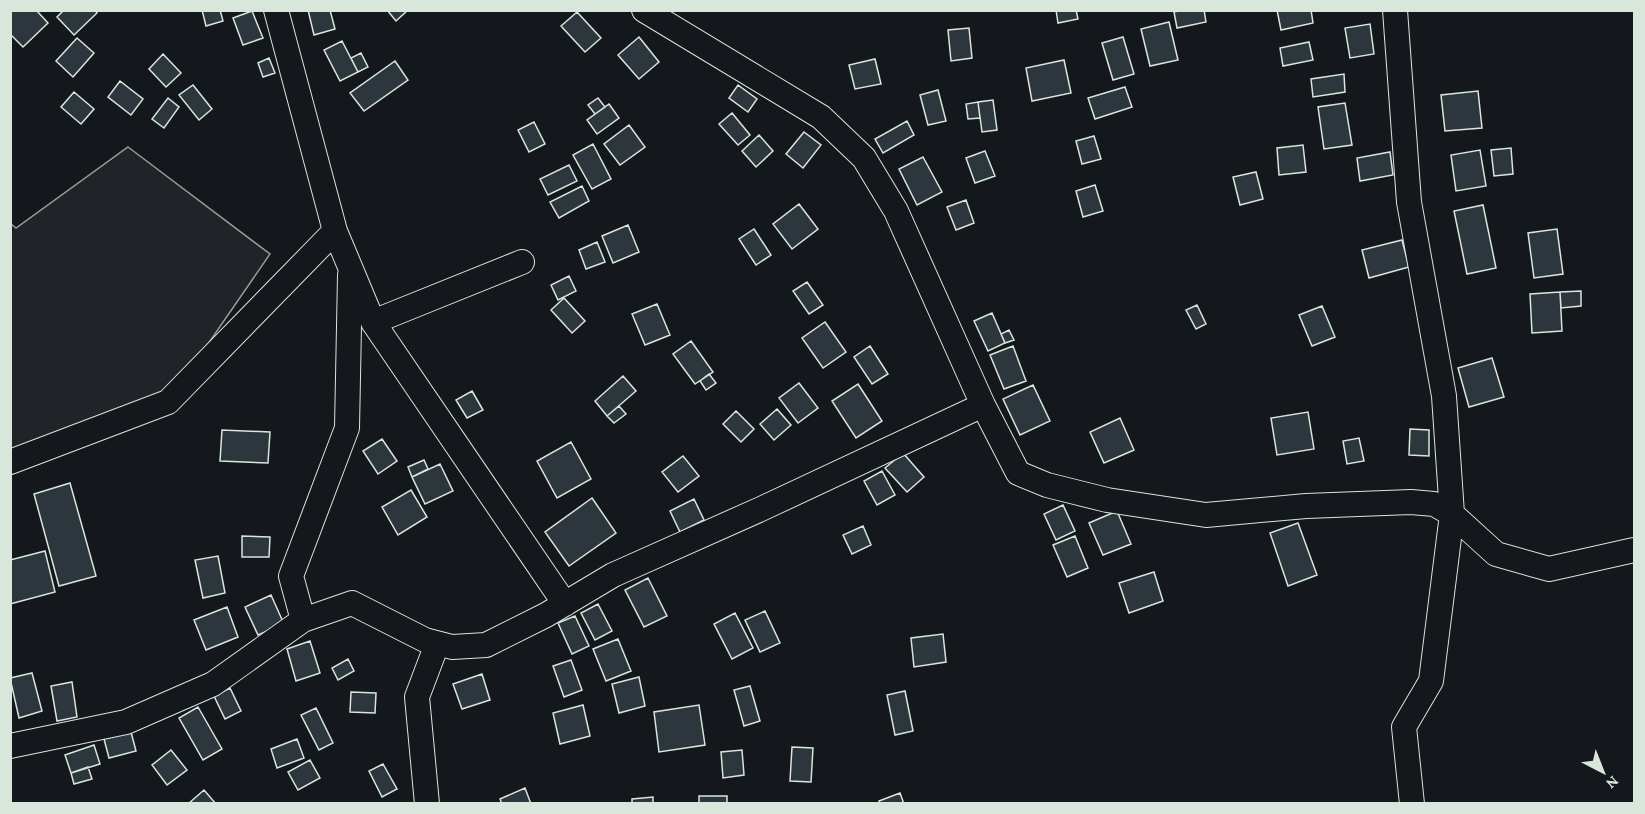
<svg xmlns="http://www.w3.org/2000/svg" width="1645" height="814" viewBox="0 0 1645 814" font-family="'Crimson Pro',serif">
  <style>
    .green { fill: #202428; stroke: #939e99; stroke-width: 1.5 }
    .building { fill: #2c363c; stroke: #d8e6dc; stroke-width: 1.5 }
    .lines { fill: none; stroke-linecap: round; stroke-linejoin: round }
    .street-casing { stroke: #d8e6dc; stroke-width: 26 }
    .street { stroke: #14181c; stroke-width: 24 }
  </style>
  <rect width="100%" height="100%" fill="#14181c"/>
  <path class="green" d="M128 147 270 254 168 402 11 463 10 223 16 228Z"/>
  <path class="building" d="M10 10H36L48 23 23 47 10 34Z
    M64 10H95L97 13 74 35 57 17Z
    M202 10H220L223 21 206 26Z
    M308 10H330L335 29 314 35Z
    M387 10H408L396 21Z
    M1056 10H1076L1078 19 1058 23Z
    M1183 10H1204L1206 22 1177 28 1174 12Z
    M1277 10H1311L1313 23 1281 30Z
    M252 11 263 38 243 45 233 18Z
    M577 12 601 38 585 52 561 26Z
    M1169 22 1178 60 1150 66 1141 29Z
    M1370 24 1374 54 1350 58 1345 28Z
    M969 28 972 58 951 61 948 30Z
    M639 37 659 62 639 79 618 55Z
    M1123 37 1134 74 1113 80 1102 43Z
    M77 38 94 53 73 77 56 61Z
    M342 41 358 72 340 81 324 50Z
    M1309 42 1313 60 1283 66 1280 48Z
    M361 53 368 67 358 72 351 58Z
    M163 54 181 73 166 87 149 69Z
    M269 58 275 73 263 77 258 63Z
    M875 59 881 84 855 89 849 65Z
    M1064 60 1071 93 1032 101 1026 68Z
    M395 61 408 80 364 111 350 93Z
    M1344 74 1345 92 1313 97 1311 79Z
    M120 81 143 99 131 115 108 97Z
    M193 85 212 109 199 120 179 95Z
    M738 85 757 99 748 112 729 98Z
    M1125 87 1132 107 1095 119 1088 98Z
    M938 90 946 121 928 125 920 95Z
    M1478 91 1482 128 1445 131 1441 95Z
    M74 92 94 109 81 124 61 107Z
    M168 98 179 107 164 128 152 119Z
    M598 98 605 107 595 114 588 105Z
    M993 100 997 130 982 132 978 102Z
    M978 102 980 118 968 119 966 104Z
    M1345 103 1352 145 1324 149 1318 107Z
    M609 104 619 118 597 134 587 120Z
    M732 113 750 135 738 145 719 124Z
    M907 121 914 135 883 153 875 139Z
    M534 122 545 144 529 152 518 130Z
    M629 125 645 147 620 165 604 144Z
    M804 132 821 145 803 168 786 154Z
    M759 135 773 151 756 167 742 151Z
    M1094 136 1101 159 1082 164 1076 141Z
    M593 144 611 179 592 189 573 155Z
    M1303 145 1306 172 1279 175 1277 148Z
    M1511 148 1513 174 1494 176 1491 150Z
    M1480 150 1486 186 1456 191 1451 155Z
    M985 151 995 176 975 183 966 158Z
    M1390 152 1393 175 1360 181 1357 158Z
    M923 157 942 192 917 205 899 169Z
    M569 165 577 181 548 195 540 179Z
    M1256 172 1263 199 1240 205 1233 177Z
    M1095 185 1103 211 1083 217 1076 191Z
    M582 186 589 201 559 218 550 202Z
    M966 200 974 223 956 230 947 207Z
    M799 204 818 229 792 249 773 224Z
    M1483 205 1496 268 1467 274 1454 211Z
    M628 225 639 252 613 263 602 236Z
    M754 229 771 255 756 265 739 239Z
    M1557 229 1563 274 1534 278 1528 233Z
    M1402 240 1409 267 1369 278 1362 250Z
    M597 242 605 262 586 269 579 250Z
    M569 276 576 291 558 300 551 285Z
    M807 282 823 305 809 314 793 291Z
    M1581 291V306L1561 308 1560 292Z
    M1560 292 1562 331 1532 333 1530 294Z
    M564 298 585 321 572 333 551 310Z
    M657 304 670 335 645 345 632 314Z
    M1197 305 1206 324 1196 329 1186 310Z
    M1322 306 1335 337 1312 346 1299 315Z
    M992 313 1005 343 988 351 974 321Z
    M825 322 846 352 823 368 802 338Z
    M1009 330 1014 340 1005 343 1001 334Z
    M691 341 713 372 695 384 673 354Z
    M870 346 888 374 872 384 854 357Z
    M1013 346 1026 381 1004 389 990 355Z
    M1492 358 1504 397 1469 407 1458 368Z
    M709 374 716 383 706 390 700 381Z
    M623 376 636 391 607 416 595 401Z
    M799 383 818 408 798 423 779 398Z
    M858 384 882 421 856 438 832 401Z
    M1033 385 1050 421 1020 435 1003 399Z
    M472 391 483 410 467 418 456 400Z
    M619 406 626 414 614 423 607 416Z
    M777 409 791 425 774 440 760 424Z
    M736 411 754 429 741 442 723 424Z
    M1308 412 1314 449 1277 455 1271 418Z
    M1120 418 1134 450 1104 463 1090 432Z
    M1410 429 1429 430V456L1409 455Z
    M222 430 270 432 268 463 220 461Z
    M1359 438 1364 461 1347 464 1343 441Z
    M382 439 397 461 378 474 363 451Z
    M571 442 591 479 557 498 537 461Z
    M903 453 924 477 907 492 885 468Z
    M683 456 699 476 678 492 662 472Z
    M424 460 428 469 412 477 408 467Z
    M440 464 453 491 425 504 412 477Z
    M882 471 895 495 877 505 864 481Z
    M70 483 96 576 59 586 34 494Z
    M411 490 427 517 398 535 382 507Z
    M592 498 616 533 569 566 545 532Z
    M694 499 704 520 680 532 670 511Z
    M1063 505 1075 531 1056 540 1044 514Z
    M1117 511 1131 544 1103 555 1089 523Z
    M1298 523 1317 575 1288 586 1270 533Z
    M863 526 871 545 852 554 843 535Z
    M242 536 270 537 269 557H242Z
    M1075 536 1088 568 1067 577 1053 545Z
    M45 551 55 592 10 604V560Z
    M218 556 225 593 203 598 195 560Z
    M1154 572 1163 601 1129 613 1119 583Z
    M648 578 667 616 644 627 625 590Z
    M271 595 284 624 258 635 245 607Z
    M598 604 612 631 595 640 581 613Z
    M227 607 238 637 206 650 194 620Z
    M765 611 780 643 760 652 745 620Z
    M735 613 753 648 732 659 714 624Z
    M575 616 589 646 572 654 558 623Z
    M943 634 946 662 914 667 911 638Z
    M618 639 631 671 606 681 593 649Z
    M310 641 320 673 296 681 287 649Z
    M348 659 354 671 338 680 332 668Z
    M571 660 582 690 564 697 553 666Z
    M32 673 42 711 19 718 10 678Z
    M482 674 490 700 462 709 453 684Z
    M639 677 645 706 619 713 612 684Z
    M72 682 77 717 57 721 51 686Z
    M750 686 760 721 744 726 734 690Z
    M230 688 241 711 225 719 214 696Z
    M905 691 913 731 895 735 887 695Z
    M351 692 376 693 375 713 350 712Z
    M583 705 590 736 560 744 553 713Z
    M699 705 705 745 659 752 654 712Z
    M198 707 222 749 203 760 179 718Z
    M316 708 333 743 319 750 301 715Z
    M131 732 136 751 109 758 104 739Z
    M297 739 304 758 277 768 271 749Z
    M94 745 100 764 71 773 65 755Z
    M792 747 813 748 811 782 790 781Z
    M171 750 187 770 167 785 152 765Z
    M742 750 744 775 723 778 721 752Z
    M310 760 320 778 298 790 288 772Z
    M383 764 397 789 382 797 369 771Z
    M88 767 92 779 74 784 71 773Z
    M525 788 531 804H502L500 799Z
    M204 790 216 804H188Z
    M900 793 904 804H880L879 801Z
    M699 796H727V804H699Z
    M653 797V804H632V799Z"/>
  <g class="lines">
    <g class="street-casing">
      <path id="street" d="M276 10 335 231 373 322 565 604
        M644 10 821 117 864 158 896 211 983 405 1018 473 1047 485 1107 500 1206 515 1306 506 1411 502 1434 504 1452 514 1496 554 1549 569 1634 550
        M1395 10 1409 202 1444 396 1452 514 1431 681 1404 727 1412 804
        M373 322 522 262
        M10 462 168 402 335 231
        M303 620 291 576 347 428 350 275
        M10 746 126 722 213 684 303 620 352 603 425 640 452 647 486 645 546 615 613 575 761 509 983 405
        M427 804 417 697 437 644"/>
    </g>
    <use href="#street" class="street"/>
  </g>
  <rect width="1645" height="814" fill="none" stroke="#d8e6dc" stroke-width="24"/>
  <g transform="translate(1603 772) rotate(138)" stroke="#14181c" stroke-width="4.5" paint-order="stroke">
  <path d="M0-4.5L10 22L0 15L-10 22Z" fill="#d8e6dc"/>
  <text y="-9" font-size="16" font-weight="bold" text-anchor="middle" fill="#d8e6dc">N</text>
  </g>
</svg>
